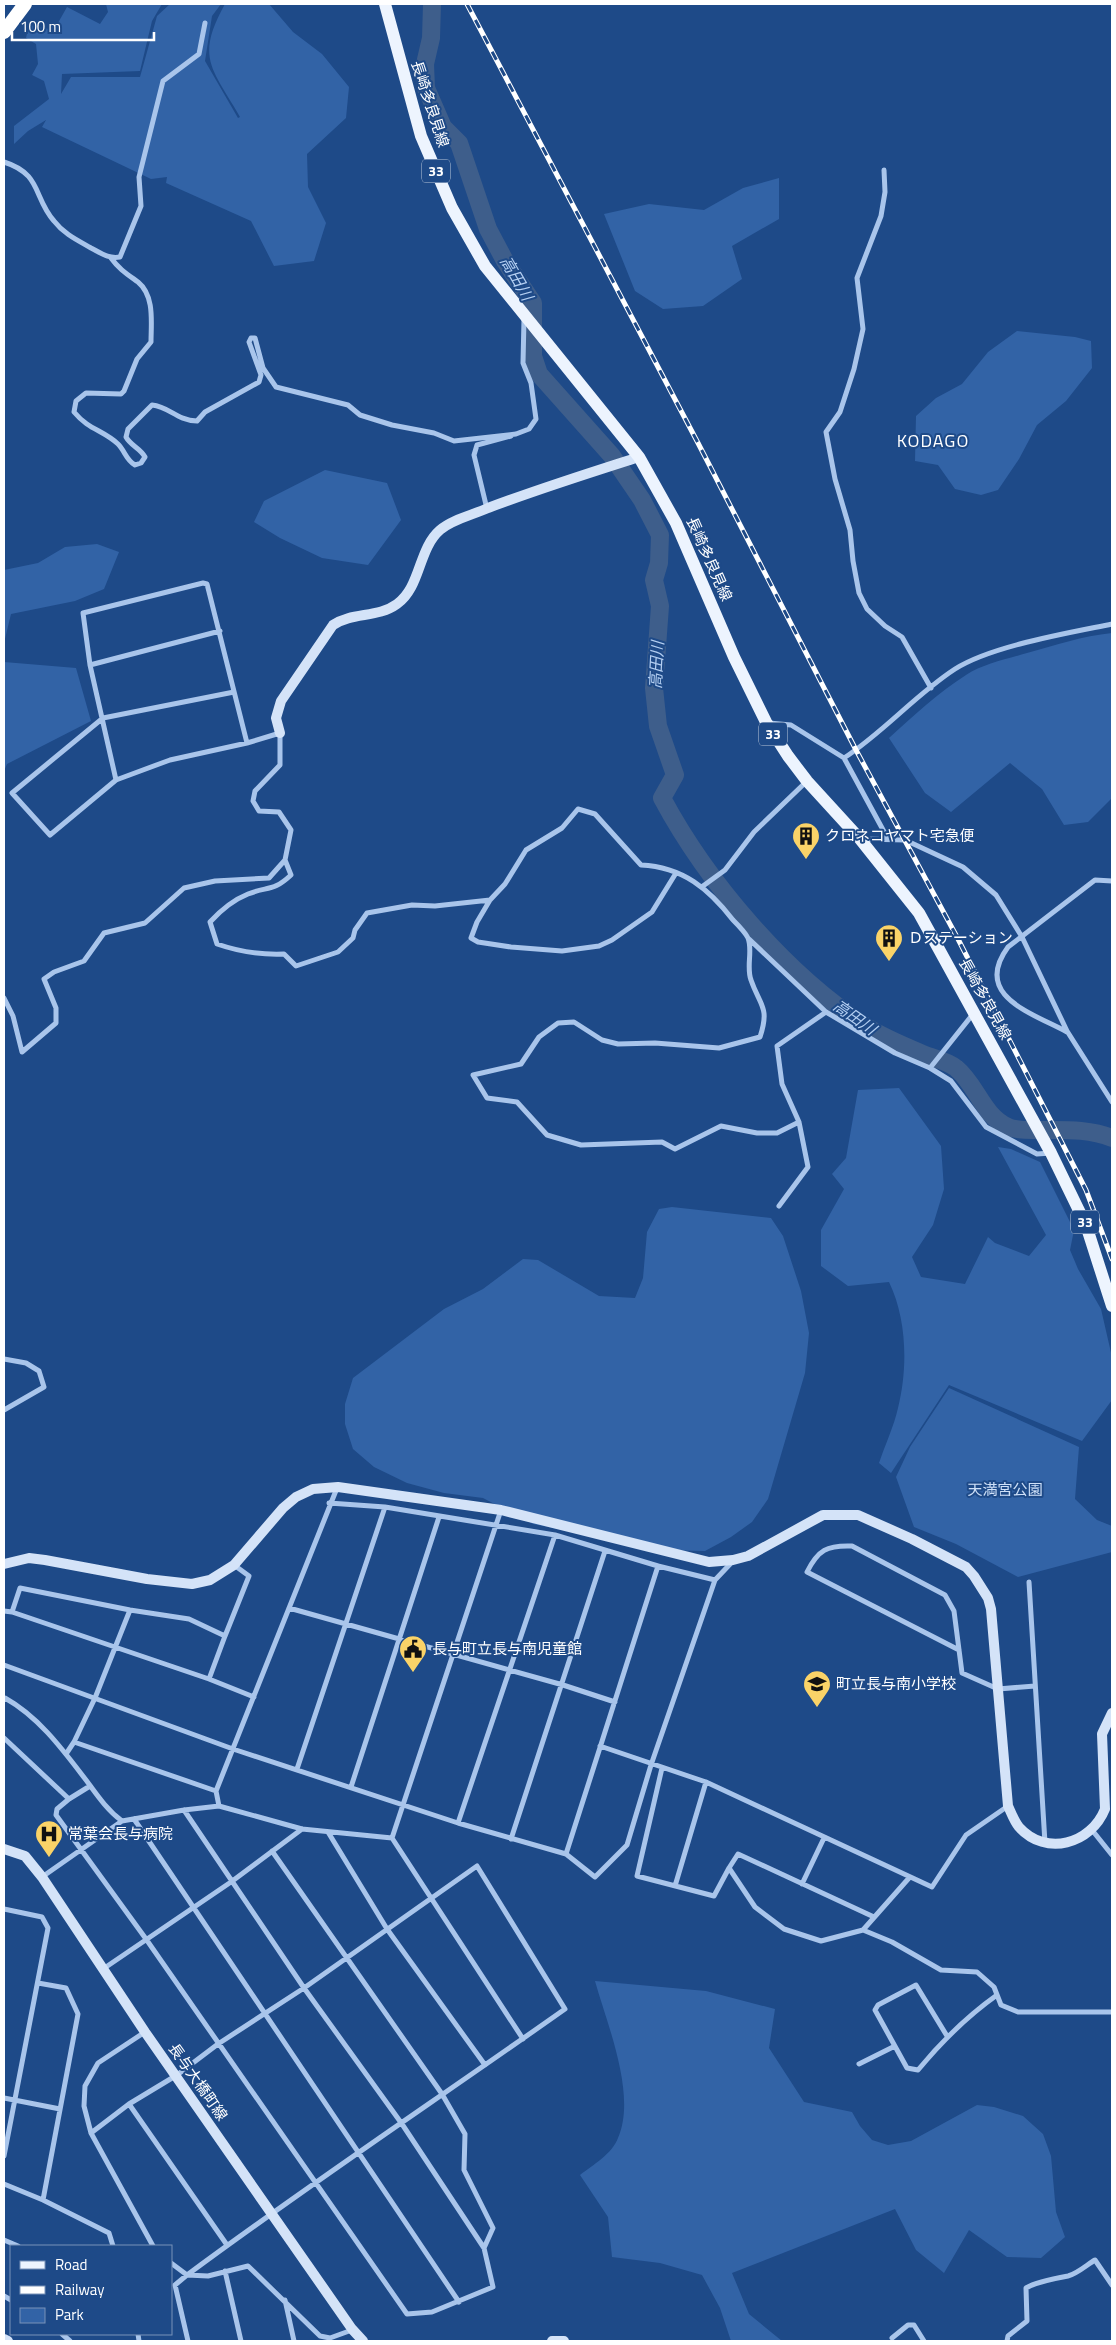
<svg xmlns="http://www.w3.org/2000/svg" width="1116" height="2345" viewBox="0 0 1116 2345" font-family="'Titillium Web','Noto Sans JP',sans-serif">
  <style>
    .green { fill: #3263a6 }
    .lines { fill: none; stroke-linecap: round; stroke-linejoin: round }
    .river { stroke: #3e5e8b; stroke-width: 18 }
    .street { stroke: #a9c5eb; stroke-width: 5 }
    .secondary { stroke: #d4e3f8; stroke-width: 10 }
    .primary { stroke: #edf4fe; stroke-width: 12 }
    .highway { stroke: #fff; stroke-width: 14 }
    .rail-casing { stroke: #fff; stroke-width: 5 }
    .rail { stroke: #1e4a88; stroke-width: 3; stroke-dasharray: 9; stroke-linecap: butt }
    .labels { text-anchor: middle; stroke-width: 4; stroke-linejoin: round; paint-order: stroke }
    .shield { fill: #1e4a88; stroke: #bcc9db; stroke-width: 1 }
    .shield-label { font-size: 14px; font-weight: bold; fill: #fff }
    .street-label { font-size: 15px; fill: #fff; stroke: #1e4a88 }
    .poi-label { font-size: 15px; fill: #fff; stroke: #1e4a88; text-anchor: start }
    .park-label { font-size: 15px; fill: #cee0f8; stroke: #1e4a88 }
    .water-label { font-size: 16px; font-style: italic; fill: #b4cff2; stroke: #1e4a88 }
    .quarter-label { font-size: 18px; letter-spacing: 1px; fill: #fff; stroke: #1e4a88 }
  </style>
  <rect width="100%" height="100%" fill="#1e4a88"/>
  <path class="green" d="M106 4H162L152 21 140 71 62 74 61 94 71 77H140L157 16 170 4H221L212 16 205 61 238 118 240 117C212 68 195 58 225 4H269L293 32 322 54 349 87 346 118 307 154 308 187 326 223 314 261 274 266 251 221 166 183 167 177 151 179 42 127 46 120 28 131 14 144V126L49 99 44 81 32 75 38 64 36 44 26 38 29 25 54 30 67 7 100 24 108 12Z
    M779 178V219L732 246 742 279 703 306 663 309 635 291 604 214 649 204 704 210 743 188Z
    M1017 331 1075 337 1091 341 1092 368 1066 401 1037 425 1019 459 998 490 981 495 955 489 938 465 915 461 916 416 936 398 962 384 988 352Z
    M325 470 387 483 401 520 368 565 322 558 280 538 254 522 264 501Z
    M97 544 119 552 104 589 75 601 11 614 4 643V570L38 563 65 547Z
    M1112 633V798L1088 822 1064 825 1042 789 1010 763 951 812 925 793 889 738C913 716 938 693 966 675 983 664 1007 659 1027 653 1056 645 1082 636 1112 633Z
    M4 662 76 668 91 721 7 764 4 771Z
    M899 1088 941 1146 944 1189 933 1225 912 1257 921 1277 965 1284 988 1237 995 1243 1029 1256 1046 1235 998 1147 1011 1149 1040 1162 1074 1230 1070 1250 1078 1269 1101 1309 1112 1357V1400L1082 1441 949 1385 891 1473 879 1463C885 1445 894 1426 898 1408 908 1368 907 1319 889 1282L848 1286 821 1266V1230L844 1189 832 1174 846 1158 858 1090Z
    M672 1207 771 1218 783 1236 801 1291 809 1333 805 1373 768 1499 752 1522 731 1537 705 1551 665 1550 533 1524 483 1498 444 1493 407 1483 374 1467 353 1449 345 1424V1404L353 1378 444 1309 483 1289 523 1259 538 1260 599 1296 635 1298 643 1278 647 1232 659 1209Z
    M949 1388 1079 1447 1075 1499 1097 1520 1112 1526V1552L1018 1577 956 1544 914 1527 896 1477 910 1447Z
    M595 1981 706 1991 775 2009 769 2048 804 2102 852 2112 860 2126 872 2140 888 2145 911 2141 977 2105 994 2107 1023 2116 1043 2134 1051 2156 1056 2212 1065 2237 1041 2258 1007 2257 969 2230 944 2273 916 2250 895 2209 732 2273 749 2314 782 2341H731L720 2308 702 2275 660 2263 612 2257 608 2217 580 2175C593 2165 612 2154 618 2138 637 2095 607 2024 595 1981Z"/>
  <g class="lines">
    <path class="river" d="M432 4 431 38 425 64 426 88 443 127 459 143 488 229 505 261 533 303V356L539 374 612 456 642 500 660 535 659 563 654 580 660 606 654 688 658 726 675 775 662 798C707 882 786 975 867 1027 886 1039 907 1047 928 1056 937 1059 949 1062 956 1068 977 1085 982 1115 1008 1127 1018 1131 1031 1130 1042 1130 1066 1130 1090 1129 1112 1138"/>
    <path class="street" d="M4 162C42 174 33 197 54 221 64 234 77 240 91 248 101 253 108 259 120 257L141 206 139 177 163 81 199 54 205 23
      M884 170 885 192 881 216 857 278 863 329 854 369 840 412 826 432 835 479 850 530 853 561 859 593 867 609 885 626 902 637 931 688
      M111 258C119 269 127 274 138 282 155 296 151 323 151 342L137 359 124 391 121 394 86 393 76 401 74 412C89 430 103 430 118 444 125 451 126 460 135 465L141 463 145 457C140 448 131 446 126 437L128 429 152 405C170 407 176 420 197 421L205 412 259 382 261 375 249 342 251 338H255L263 368 276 387 348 405 360 415 392 425 434 433 454 441 516 434 529 429 536 419 531 383 523 363 524 319
      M487 509 474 455 477 445 511 436
      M90 665 220 631
      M234 692 103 718 12 793 50 835 116 780 170 760 247 743 280 733V765L255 791 253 801 259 811 279 812 291 830 285 860 291 875C273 892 268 886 248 894 233 900 221 910 210 922L217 944C240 952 260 955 284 954L296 966 338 952 353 938 355 930 367 913 412 905 435 906 490 900
      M769 723 791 725 844 758 888 839
      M844 758C884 732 915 695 955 669 991 646 1068 633 1112 624
      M116 780 90 665 83 613 203 583 207 584 247 743
      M863 839 905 840 963 867 996 895 1022 937 1067 1031 1112 1102
      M676 873 652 912 612 940 599 946 562 951 511 947 478 942 471 938 477 922 490 900 505 884 526 850 562 828 578 809 595 814 641 865C683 867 709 889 733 920 738 925 745 932 748 938 753 950 746 967 751 980 760 1006 770 1007 760 1037L719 1048 655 1043 618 1044 602 1040 574 1022 558 1023 539 1037 521 1064 473 1075 487 1098 517 1102 547 1135 581 1145 662 1142 675 1149 721 1126 757 1133H777L799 1122
      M703 886 725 870 754 832 807 781
      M749 939 826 1012 895 1053 930 1068 951 1081 986 1127 1037 1154 1051 1153
      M4 998 13 1016 22 1052 56 1023V1008L44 979 54 972 84 961 104 933 145 923 184 888 215 881 269 878 285 860
      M1067 1032C1032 1013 972 996 1008 947L1095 880 1112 881
      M930 1068 973 1014
      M779 1206 808 1167 799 1122 782 1084 777 1046 826 1012
      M4 1359 26 1363 39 1371 44 1387 4 1410
      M329 1503 385 1507 555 1535 658 1566 715 1580
      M1029 1582 1045 1843
      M289 1608 563 1685 615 1702
      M4 1611 12 1612 209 1679 254 1697
      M12 1612 20 1588 130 1610 189 1619 225 1636 209 1679
      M225 1636 249 1576 234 1565
      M959 1650 807 1572C818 1550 827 1545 852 1546L945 1595 954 1611 962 1673 998 1689 1035 1686
      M4 1665 233 1749 458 1823 566 1854 595 1877 627 1845 651 1765 715 1580 733 1561
      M4 1700 5 1698C39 1717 63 1750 86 1780 97 1795 107 1810 122 1821
      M4 1738 69 1799 90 1786
      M74 1742 95 1698 130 1610
      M600 1746 706 1782 932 1887 966 1835 1008 1806
      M66 1754 74 1742 216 1791
      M662 1768 637 1876 714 1896 729 1868 755 1907 784 1929 821 1941 863 1930 909 1878
      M297 1769 385 1507
      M351 1787 439 1517
      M69 1799 57 1809 56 1815 146 1939 407 2314 432 2312 493 2287 484 2248 402 2124 304 1988 184 1810
      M219 1806 216 1791 337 1488
      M134 1819 459 2302
      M458 1823 555 1535
      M1092 1830 1112 1855
      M328 1832 387 1929 485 2065
      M392 1838 523 2039
      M511 1839 605 1551
      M272 1851 442 2094 465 2134 464 2170 493 2228 484 2248
      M566 1854 658 1566
      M729 1868 738 1854 874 1917
      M42 1877 122 1821 184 1810 219 1806 302 1829 392 1838 501 1510
      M802 1884 824 1838
      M675 1886 706 1782
      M4 1909 42 1917 48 1928 4 2156
      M863 1930 892 1942 941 1970 977 1972 994 1987 1001 2005 1018 2012H1112
      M103 1969 231 1882 302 1829
      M38 1983 66 1988 78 2014 43 2200
      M145 2032 98 2063 85 2086 84 2106 91 2133 153 2246
      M947 2036 916 1985 878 2005 875 2010 907 2068 918 2070C942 2041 966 2017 997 1995
      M859 2064 895 2046
      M4 2098 60 2109
      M129 2104 227 2245
      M91 2133 129 2104 177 2075 218 2044 304 1988 477 1866 565 2009C439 2098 311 2183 187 2275L175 2285 188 2341
      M4 2184 43 2200 109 2233 113 2246
      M4 2240 18 2246
      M171 2263 187 2275 208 2276 248 2266 320 2336 330 2338 352 2330
      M225 2271 241 2341
      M4 2296 11 2300
      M285 2300 294 2341
      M62 2334 70 2341
      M138 2334 139 2341
      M892 2338 908 2325H914L924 2341
      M1007 2341 1008 2336 1027 2321 1026 2288C1036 2282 1057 2278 1068 2276 1077 2274 1088 2264 1095 2260L1112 2285"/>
    <path class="secondary" d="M280 733 276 718 281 701 333 625C352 612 378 618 397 604 421 587 418 549 440 530 453 519 473 515 488 508 538 489 589 473 639 457
      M4 1564 29 1558 45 1560 147 1579 192 1584 210 1580 234 1565 283 1508 296 1497 313 1489 338 1487 501 1510 709 1562 733 1560 748 1556 823 1515H858L912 1539 966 1567 974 1576 988 1598 991 1609 1008 1806C1011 1812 1014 1821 1019 1827 1046 1857 1091 1844 1105 1809L1102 1734 1112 1713
      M4 1849 25 1856 42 1877 145 2032 352 2329 363 2341
      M4 2339 8 2341
      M552 2341H564"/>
    <path class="primary" d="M385 4 421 136 452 208 485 266 639 457 676 523 734 657 766 722 788 756 807 781 860 839 919 913 1051 1153 1086 1225 1112 1306"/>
    <path class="highway" d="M4 32 25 4"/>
    <g class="rail-casing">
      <path id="rail" d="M467 4 698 443 856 750 957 937 1086 1190 1112 1259"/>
    </g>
    <use href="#rail" class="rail"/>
  </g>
  <defs>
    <g id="building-pin" transform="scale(1.4375)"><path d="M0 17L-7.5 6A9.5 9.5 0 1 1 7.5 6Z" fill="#fad368" stroke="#1e4a88"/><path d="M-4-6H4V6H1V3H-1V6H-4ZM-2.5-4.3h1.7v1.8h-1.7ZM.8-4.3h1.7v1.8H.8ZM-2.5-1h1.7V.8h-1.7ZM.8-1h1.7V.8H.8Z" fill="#111"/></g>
    <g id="civic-pin" transform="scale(1.4375)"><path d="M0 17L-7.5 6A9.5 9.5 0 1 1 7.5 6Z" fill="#fad368" stroke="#1e4a88"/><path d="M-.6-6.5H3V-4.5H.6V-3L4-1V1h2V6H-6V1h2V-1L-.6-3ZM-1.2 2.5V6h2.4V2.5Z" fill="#111"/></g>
    <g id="school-pin" transform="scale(1.4375)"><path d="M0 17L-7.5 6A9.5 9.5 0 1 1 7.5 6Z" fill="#fad368" stroke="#1e4a88"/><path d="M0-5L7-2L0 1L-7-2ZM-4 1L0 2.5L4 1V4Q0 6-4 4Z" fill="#111"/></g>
    <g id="hospital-pin" transform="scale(1.4375)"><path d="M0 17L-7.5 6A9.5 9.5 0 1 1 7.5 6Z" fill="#fad368" stroke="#1e4a88"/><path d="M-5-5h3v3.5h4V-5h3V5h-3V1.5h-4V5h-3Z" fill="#111"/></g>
  </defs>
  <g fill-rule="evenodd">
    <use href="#building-pin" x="806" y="836"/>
    <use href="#building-pin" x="889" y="938"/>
    <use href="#civic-pin" x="413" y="1649"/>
    <use href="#school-pin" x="817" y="1684"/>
    <use href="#hospital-pin" x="49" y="1834"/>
  </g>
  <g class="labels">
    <g class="shield">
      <rect x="422" y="159.5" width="28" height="23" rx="4"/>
      <rect x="759" y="722.5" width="28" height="23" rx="4"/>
      <rect x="1071" y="1210.5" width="28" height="23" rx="4"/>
    </g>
    <g class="shield-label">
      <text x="436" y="176">33</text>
      <text x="773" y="739">33</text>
      <text x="1085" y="1227">33</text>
    </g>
    <g class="street-label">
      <text transform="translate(430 104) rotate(72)" y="5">長崎多良見線</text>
      <text transform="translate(709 559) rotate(66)" y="5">長崎多良見線</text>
      <text transform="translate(985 999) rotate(61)" y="5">長崎多良見線</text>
      <text transform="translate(198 2082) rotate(55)" y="5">長与大橋町線</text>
    </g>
    <g class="poi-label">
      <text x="825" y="841">クロネコヤマト宅急便</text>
      <text x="908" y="943">Ｄステーション</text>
      <text x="432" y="1654">長与町立長与南児童館</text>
      <text x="836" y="1689">町立長与南小学校</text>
      <text x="68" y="1839">常葉会長与病院</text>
    </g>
    <g class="park-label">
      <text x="1005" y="1495">天満宮公園</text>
    </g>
    <g class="water-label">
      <text transform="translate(517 278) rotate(60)" y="6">高田川</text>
      <text transform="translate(656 665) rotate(-87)" y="6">高田川</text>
      <text transform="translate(855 1017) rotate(35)" y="6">高田川</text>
    </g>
    <g class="quarter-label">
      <text x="933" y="447">KODAGO</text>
    </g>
  </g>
  <rect width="1116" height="2345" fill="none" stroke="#ffffff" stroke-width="10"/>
  <rect x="10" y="2245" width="162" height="90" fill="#1e4a88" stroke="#7892b8"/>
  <rect x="20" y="2261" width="25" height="8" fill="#edf4fe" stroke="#7892b8"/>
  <text x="55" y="2270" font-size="15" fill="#ffffff">Road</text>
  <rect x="20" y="2286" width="25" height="8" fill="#ffffff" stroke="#7892b8"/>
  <text x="55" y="2295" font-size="15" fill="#ffffff">Railway</text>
  <rect x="20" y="2308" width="25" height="15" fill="#3263a6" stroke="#7892b8"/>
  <text x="55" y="2320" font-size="15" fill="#ffffff">Park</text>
  <path d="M12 32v8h142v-8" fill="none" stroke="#ffffff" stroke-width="2.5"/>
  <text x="20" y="32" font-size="15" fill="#ffffff" stroke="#1e4a88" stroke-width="4" paint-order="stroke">100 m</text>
</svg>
